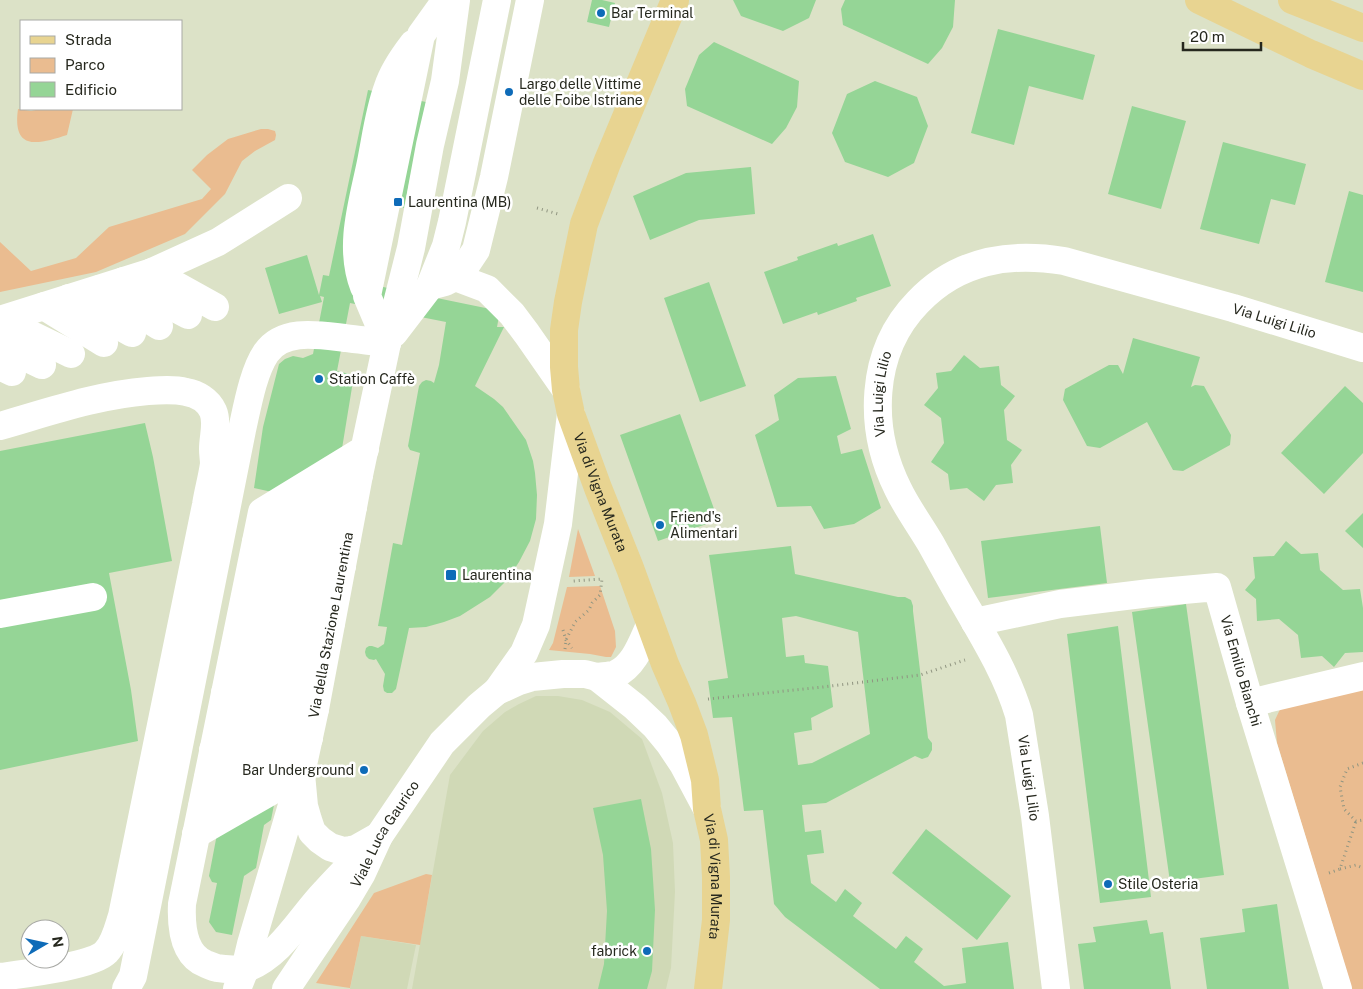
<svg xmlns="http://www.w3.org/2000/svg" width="1363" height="989" viewBox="0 0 1363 989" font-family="'Public Sans',sans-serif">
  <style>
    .built { fill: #d0d9b6 }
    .green { fill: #eabc90 }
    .building { fill: #95d596; fill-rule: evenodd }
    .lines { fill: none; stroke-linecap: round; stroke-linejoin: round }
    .path { stroke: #909581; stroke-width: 3; stroke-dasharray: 1 4; stroke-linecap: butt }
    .minor { stroke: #fff; stroke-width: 28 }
    .major { stroke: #e8d491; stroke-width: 28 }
    .poi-dot { fill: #0e6bb8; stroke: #fff; stroke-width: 2 }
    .labels { text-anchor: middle; stroke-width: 5; stroke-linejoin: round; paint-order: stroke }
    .poi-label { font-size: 14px; fill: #26281e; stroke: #fff; text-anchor: start }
    .street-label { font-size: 14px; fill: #26281e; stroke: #fff }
  </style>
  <rect width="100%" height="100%" fill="#dce2c7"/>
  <path class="built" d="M536 696H558L582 700 610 712 642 739 662 793 673 843 675 892 671 968 666 989H412L450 775 483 731 505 712 519 704Z
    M361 936 416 945 407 989H350Z"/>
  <path class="green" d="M18 109 31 111 41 109H73L67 135C39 144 12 152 18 109Z
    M261 129H268L275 131 276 135 275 140 255 151 242 161 225 194 185 234 96 272 0 292V242L31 271 76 258 109 227 202 199 211 189 192 170 207 155 228 139Z
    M578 529 595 576 569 577Z
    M600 586 615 631 616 647 611 657H606L590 654 549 650 553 643 567 587Z
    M1363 688V989H1352L1277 743 1275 720 1282 705Z
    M426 874 432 875 420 945 361 936 350 988 316 983 374 893Z"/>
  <path class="building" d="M592 0H602L615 3 609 27 587 22Z
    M733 0H816L809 18 783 31 741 16Z
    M845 0H955L953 27 942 48 928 64 843 25 841 9Z
    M998 29 1095 55 1083 100 1029 86 1014 145 971 133Z
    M714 42 799 81 797 107 786 128 772 144 687 106 685 89 699 55Z
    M875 81 917 97 928 126 914 163 888 177 845 162 832 133 847 94Z
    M368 90 426 102 404 208 370 201 354 281 500 311 497 327H504L475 386 494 399 503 407 526 440 533 461 535 473 537 495 536 519 530 541 519 562 507 580 490 597 460 616 444 622 426 627 409 628 396 689 392 693H387L384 691 383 686 385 674 376 659 374 660 369 659 366 656 365 652 366 648 369 646H372L378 648 384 644 387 627 378 626 393 543 402 545 420 453 410 450 408 446 419 386 422 382 426 380 431 381 434 383 439 365 446 322 350 303 337 371 354 375 338 473 336 494 271 820 264 825 256 868 244 876 232 935 216 932 209 922 217 883 212 882 209 876 278 514 272 492 254 488 263 427 279 364 285 359 293 356 303 358 313 354 324 297 320 296 322 302 279 314 265 268 307 255 319 295 323 275 329 276Z
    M1132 106 1186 121 1161 209 1108 194Z
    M1223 142 1306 164 1295 205 1271 199 1259 244 1200 229Z
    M751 167 755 214 699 220 650 240 633 196 686 173Z
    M1349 191 1363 195V292L1325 282Z
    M873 234 891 286 856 298 857 301 818 315 817 312 783 324 764 272 798 260 797 257 837 243 838 246Z
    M709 282 746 386 700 402 664 298Z
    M1133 338 1200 357 1191 387 1195 385 1204 386 1231 435 1230 445 1183 471 1173 470 1147 422 1100 448 1087 446 1063 400 1065 389 1109 365H1118L1123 374Z
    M964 355 980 368 999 366 1001 385 1015 396 1004 410 1007 440 1022 450 1011 465 1013 483 996 485 984 501 967 488 950 490 948 474 931 462 944 443 941 418 924 405 938 388 936 373 951 371Z
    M836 376 851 429 837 436 841 454 862 449 881 508 854 524 824 529 811 506 777 507 755 435 779 420 774 395 798 378Z
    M1345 386 1363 403V453L1324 494 1281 453Z
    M680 414 718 520 658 541 620 435Z
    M145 423 153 457 172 561 109 573 131 690 138 741 0 770V451Z
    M1363 513V548L1345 531Z
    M1100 526 1107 583 988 598 981 541Z
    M1286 541 1301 554 1318 553 1320 570 1343 590 1360 589 1363 608V652L1345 653 1334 667 1322 656 1301 658 1298 635 1279 619 1257 621 1256 599 1245 590 1255 578 1253 557 1274 556Z
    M791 546 795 574 898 597H905L911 600 913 606V611L928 738 932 743V750L928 757 922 759 915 756 826 803 802 805 805 832 821 830 824 853 807 855 811 883 836 902 845 889 862 903 853 916 896 949 906 936 923 949 914 962 944 986 966 983 962 948 1008 942 1014 989H880L785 917 774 904 763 810 744 811 732 717 713 718 708 681 728 678 709 555ZM796 616 858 632 870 734 812 763 798 765 794 733 812 730 811 718 833 707 828 666 805 663 804 655 786 657 782 618Z
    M1186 604 1224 875 1170 882 1132 612Z
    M1118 626 1151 897 1100 903 1067 634Z
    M641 799 651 849 655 910 652 971 647 989H598L604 964 607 911 603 855 593 808Z
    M926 829 1011 896 977 940 892 873Z
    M1277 904 1289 989H1207L1200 938 1245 932 1242 909Z
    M1147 920 1150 934 1163 932 1171 989H1084L1078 944 1096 942 1093 927Z"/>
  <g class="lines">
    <path class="path" d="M537 208 558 214
      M563 630 566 640 572 648
      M565 649 566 640 575 622 589 610 592 603 600 595 602 579 573 581
      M708 699 823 687 920 675 965 660
      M1363 763 1347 769 1340 787 1344 809 1356 821 1363 820
      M1340 869 1356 865 1363 868
      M1329 873 1340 869 1356 821"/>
    <g class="minor">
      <path d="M152 272 215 307"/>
      <path d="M455 277 487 289 512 314 527 334 566 390"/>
      <path d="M124 281 188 315"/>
      <path d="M430 286 445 282 455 277 462 271 476 250 494 177 530 0"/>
      <path d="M364 287C348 246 363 202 371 162 376 137 379 111 388 87 393 71 403 57 413 44"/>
      <path d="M100 289 159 326"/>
      <path d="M69 298 132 333"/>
      <path d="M44 306 104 343"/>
      <path d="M0 320 152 272 218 242 288 198"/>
      <path d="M1 320 71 354"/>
      <path d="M394 333 430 286 446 246 452 222 497 0"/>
      <path d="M387 343 367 296 421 35 446 0"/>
      <path d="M0 345 42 365"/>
      <path d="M0 366 12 372"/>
      <path d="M0 426C49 412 97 395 148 391 161 390 174 389 186 392 197 394 208 400 213 411 218 423 213 436 213 449 213 454 214 459 214 464 212 478 208 492 206 505L122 916C118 928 115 943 106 952 93 966 22 974 0 977"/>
      <path d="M365 449 262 512 182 904C181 925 183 955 206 964 209 965 213 967 217 968 223 969 242 971 247 968 282 954 300 918 325 892 340 875 357 859 373 842"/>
      <path d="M256 542 359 475"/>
      <path d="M251 569 353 507"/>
      <path d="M244 603 282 577 347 538"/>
      <path d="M0 614 93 597"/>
      <path id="s1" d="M975 622 1060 604 1150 593 1217 587 1250 703 1338 989"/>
      <path d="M238 632 275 607 342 566"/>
      <path d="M232 661 270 635 336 596"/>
      <path d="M597 677C603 676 610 676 616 674 635 665 642 642 650 625"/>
      <path d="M497 691 524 653 536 625 558 524 571 414"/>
      <path d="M225 693 265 665 331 623"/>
      <path d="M1250 703 1363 676"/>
      <path d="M220 720 325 653"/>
      <path d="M213 750 320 680"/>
      <path d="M208 778 315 709"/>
      <path d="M202 807 309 738"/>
      <path d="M196 834 301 774"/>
      <path id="s2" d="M379 836 356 849 350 850 343 851 330 847 320 840 312 832 308 820 304 806 301 774 315 709 359 475 387 343 411 248 430 145 445 81 456 0"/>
      <path d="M126 989 133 976 242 430C247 408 253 372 266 353 283 328 319 335 345 338 359 340 373 341 387 343"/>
      <path d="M237 989 245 969 251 944 298 785"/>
      <path id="s3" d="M286 989 346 900 362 873 379 836 442 743 479 706 497 691 519 681 532 677 563 674H585L597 677 635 707 655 726 669 743 683 764 707 809"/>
      <path id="s4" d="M1056 989 1035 816 1019 715C1007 675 985 639 964 603 953 584 942 564 931 544 920 525 907 508 898 489 868 429 869 352 918 302 958 260 1009 252 1064 261L1233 308 1363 348"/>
    </g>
    <g class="major">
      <path id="s5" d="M675 0 607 163 584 224 568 302 564 330V367L566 390 571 414 598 488 630 568 665 664 682 703 694 735 705 780 707 809 714 840 716 877V920L708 989"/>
      <path d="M1199 0 1311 54 1363 76"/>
      <path d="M1292 0 1363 28"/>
    </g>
  </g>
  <g class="poi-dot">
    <circle cx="601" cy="13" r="5"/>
    <circle cx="509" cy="92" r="5"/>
    <rect x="393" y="197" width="10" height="10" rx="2.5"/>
    <circle cx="319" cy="379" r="5"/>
    <circle cx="660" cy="525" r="5"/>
    <rect x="445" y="569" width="12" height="12" rx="2.5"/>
    <circle cx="364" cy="770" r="5"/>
    <circle cx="1108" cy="884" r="5"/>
    <circle cx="647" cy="951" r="5"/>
  </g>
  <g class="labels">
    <g class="poi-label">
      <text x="611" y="18">Bar Terminal</text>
      <text x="519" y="89">Largo delle Vittime<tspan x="519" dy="16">delle Foibe Istriane</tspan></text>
      <text x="408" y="207">Laurentina (MB)</text>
      <text x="329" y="384">Station Caffè</text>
      <text x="670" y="522">Friend's<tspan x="670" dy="16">Alimentari</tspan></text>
      <text x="462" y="580">Laurentina</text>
      <text x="354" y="775" text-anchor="end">Bar Underground</text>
      <text x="1118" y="889">Stile Osteria</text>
      <text x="637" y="956" text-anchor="end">fabrick</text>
    </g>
    <g class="street-label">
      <text dy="5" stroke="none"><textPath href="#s4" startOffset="1111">Via Luigi Lilio</textPath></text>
      <text dy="5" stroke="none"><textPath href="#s4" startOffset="632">Via Luigi Lilio</textPath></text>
      <text dy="5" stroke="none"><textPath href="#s5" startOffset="518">Via di Vigna Murata</textPath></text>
      <text dy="5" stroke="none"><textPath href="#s2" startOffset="288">Via della Stazione Laurentina</textPath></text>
      <text dy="5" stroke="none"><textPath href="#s1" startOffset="332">Via Emilio Bianchi</textPath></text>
      <text transform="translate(1029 778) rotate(82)" y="5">Via Luigi Lilio</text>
      <text dy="5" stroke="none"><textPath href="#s3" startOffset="184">Viale Luca Gaurico</textPath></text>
      <text dy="5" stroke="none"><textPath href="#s5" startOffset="922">Via di Vigna Murata</textPath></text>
    </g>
  </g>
  <rect x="20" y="20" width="162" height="90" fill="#ffffff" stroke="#a8a9a5"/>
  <rect x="30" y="36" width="25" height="8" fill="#e8d491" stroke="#a8a9a5"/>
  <text x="65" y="45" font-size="15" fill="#26281e">Strada</text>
  <rect x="30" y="58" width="25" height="15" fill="#eabc90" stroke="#a8a9a5"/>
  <text x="65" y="70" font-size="15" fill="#26281e">Parco</text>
  <rect x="30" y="82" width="25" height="15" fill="#95d596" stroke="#a8a9a5"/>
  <text x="65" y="95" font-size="15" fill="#26281e">Edificio</text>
  <g transform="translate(45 944) rotate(81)"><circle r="24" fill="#ffffff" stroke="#a8a9a5"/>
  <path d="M0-4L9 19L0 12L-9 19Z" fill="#0e6bb8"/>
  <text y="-8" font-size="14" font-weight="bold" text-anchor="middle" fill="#26281e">N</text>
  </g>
  <path d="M1183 42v8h78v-8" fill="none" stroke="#26281e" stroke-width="2.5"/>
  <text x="1190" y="42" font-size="15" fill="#26281e" stroke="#ffffff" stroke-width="4" paint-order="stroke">20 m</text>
</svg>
